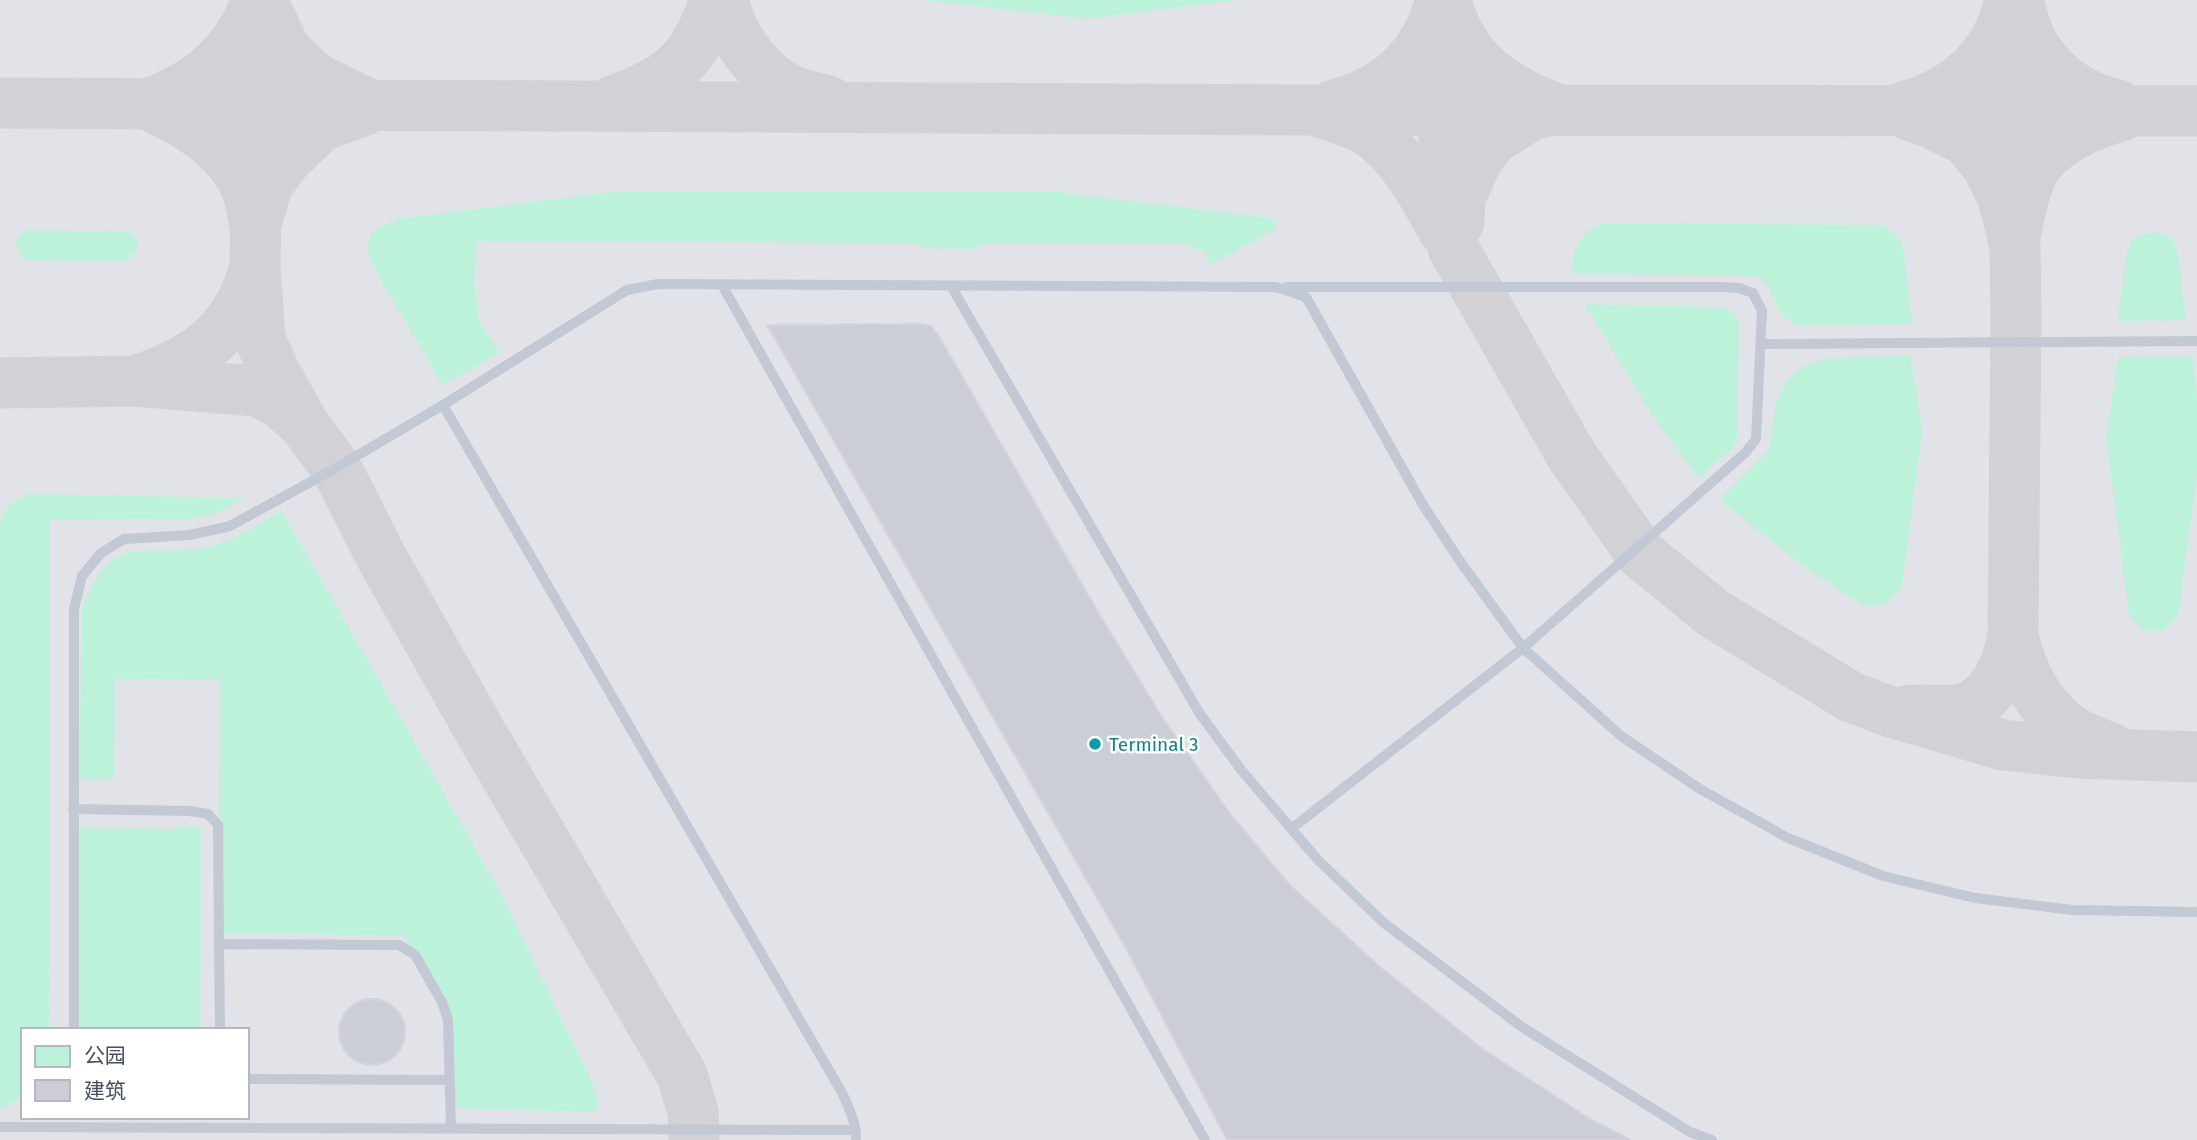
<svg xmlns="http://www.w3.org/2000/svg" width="2197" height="1140" viewBox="0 0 2197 1140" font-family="'Fira Sans','Noto Sans SC',sans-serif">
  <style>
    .airport { fill: #e1e3e8; fill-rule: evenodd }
    .green { fill: #bcf2d9 }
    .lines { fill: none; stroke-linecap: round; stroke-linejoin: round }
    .taxiway { stroke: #d2d2d6; stroke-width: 51 }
    .building { fill: #cbced6; stroke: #d3d4dc; stroke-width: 2 }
    .service { stroke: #c2c9d5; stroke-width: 10 }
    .culture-dot { fill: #0f9aa8; stroke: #fff; stroke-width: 2.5 }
    .labels { text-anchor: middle; stroke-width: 5; stroke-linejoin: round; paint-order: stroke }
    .culture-label { font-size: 19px; fill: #0d838f; stroke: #fff; text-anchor: start }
  </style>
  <rect width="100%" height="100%" fill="#f2f0f0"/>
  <path class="airport" d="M0 0H2197V1140H0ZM23 1030H247V1117H23Z"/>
  <path class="green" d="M923 0H1238L1086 19Z
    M613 192H1058L1271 218 1275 221V230L1208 265 1206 249H1191L1190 244H978L977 249 919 248V243L477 241 474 284 479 321 500 353 442 385 371 263C360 233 379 225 404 218Z
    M1605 223 1882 225 1895 234 1903 247 1912 324 1796 325 1785 318 1778 309 1768 286 1759 277 1740 275 1572 274C1571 250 1580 229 1605 223Z
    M24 230 130 232 138 242 135 255 123 261 26 260 19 254 16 241Z
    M2161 232 2173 240 2178 255 2186 320 2118 321 2126 257 2131 240 2146 233Z
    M1585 304 1719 307 1732 311 1739 323 1737 439 1733 447 1699 478C1655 424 1620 364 1585 304Z
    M1910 355 1922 430 1902 586C1890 603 1885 606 1863 606L1802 565 1719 500 1769 450 1776 401 1785 383 1805 365 1823 359Z
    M2192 356 2197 400V472L2178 615 2163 631 2144 630 2129 615 2106 437 2118 357Z
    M27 494 246 498 214 514 191 519 50 520 49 1030H23V1097L0 1109V524L6 507Z
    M281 510 494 881 590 1077 597 1100V1112L467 1109 460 1108 454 1104 451 1015 403 936 219 933 220 680 115 679 114 778 79 780 82 607C114 526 146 561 209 546 236 541 258 524 281 510Z
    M182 826 201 827 200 1030H78L80 828 172 829Z"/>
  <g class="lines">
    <path class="taxiway" d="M259 0 255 266 260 339 274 371 303 423 336 468 383 560 481 733 682 1075 693 1112 694 1140
      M262 0 286 51 315 78 368 104
      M723 0C732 37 759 78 796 92 806 96 818 98 828 101
      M1444 0V199L1453 248 1572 456 1641 554 1713 613 1851 697 1888 711 2003 745 2079 753 2197 757
      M1447 3C1462 62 1504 89 1557 109L1531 115 1492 140 1478 158 1460 198 1459 222
      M2020 5C2028 57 2068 94 2118 105
      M613 101C673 80 695 60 715 0
      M153 102C204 82 237 53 257 0
      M0 103 1316 110 2197 111
      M149 105C187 123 226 145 245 185 251 197 252 214 255 227L267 186 285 161 321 126 365 110
      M1334 105C1388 91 1426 57 1440 2
      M1906 106C1957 93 1997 56 2009 4
      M1325 114C1339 119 1357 124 1370 132 1404 156 1424 196 1444 231
      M1910 116 1929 122 1966 140 1988 167 2003 198 2014 242C2019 219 2024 183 2038 164 2059 138 2091 124 2121 116
      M141 379C200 359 239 329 255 266
      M0 383 135 381 256 391 277 401 301 421
      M2013 636C2022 672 2036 702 2065 726 2078 737 2100 743 2115 750
      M1910 710C1923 710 1956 712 1966 708 1995 697 2008 663 2013 636L2016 318 2013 111 2016 0"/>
  </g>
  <path class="building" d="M919 324 931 326 940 338 1098 612 1162 717 1231 815 1290 885 1379 966 1483 1049 1590 1119 1631 1140H1227L1127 950 767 325Z
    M339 1032a33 33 0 1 1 66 0a33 33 0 1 1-66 0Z"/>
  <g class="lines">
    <path class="service" d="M722 285 1205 1140
      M951 286 1200 714 1242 771 1318 860 1384 923 1522 1027 1690 1132 1712 1140
      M1287 287H1721L1739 288 1753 293 1762 311 1756 439 1745 453 1523 648 1291 829
      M1762 344 2197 341
      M73 809 189 811 208 814 218 825 219 944
      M74 1030V609L82 576 101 553 124 539 190 535 230 526 336 468 443 405
      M220 1030 219 944 399 945 415 955 442 1002 448 1020 451 1128
      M247 1079 450 1080
      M0 1127 856 1130
      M856 1140C856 1122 849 1107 841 1091L443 405 627 290 658 284 1276 287 1306 297 1423 505 1462 564 1523 648 1621 736 1700 789 1788 838 1883 876 1975 898 2073 910 2197 912"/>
  </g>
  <circle class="culture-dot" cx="1095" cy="744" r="7"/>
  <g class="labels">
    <g class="culture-label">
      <text x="1109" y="751">Terminal 3</text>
    </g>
  </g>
  <rect x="21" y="1028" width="228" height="91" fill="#ffffff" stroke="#b5b9bf" stroke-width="2"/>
  <rect x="35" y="1046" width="35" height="21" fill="#bcf2d9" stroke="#b5b9bf" stroke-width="2"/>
  <text x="84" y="1063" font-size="21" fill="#464f5f">公园</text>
  <rect x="35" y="1080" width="35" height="21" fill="#cbced6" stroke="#b5b9bf" stroke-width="2"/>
  <text x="84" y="1098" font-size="21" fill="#464f5f">建筑</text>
</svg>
